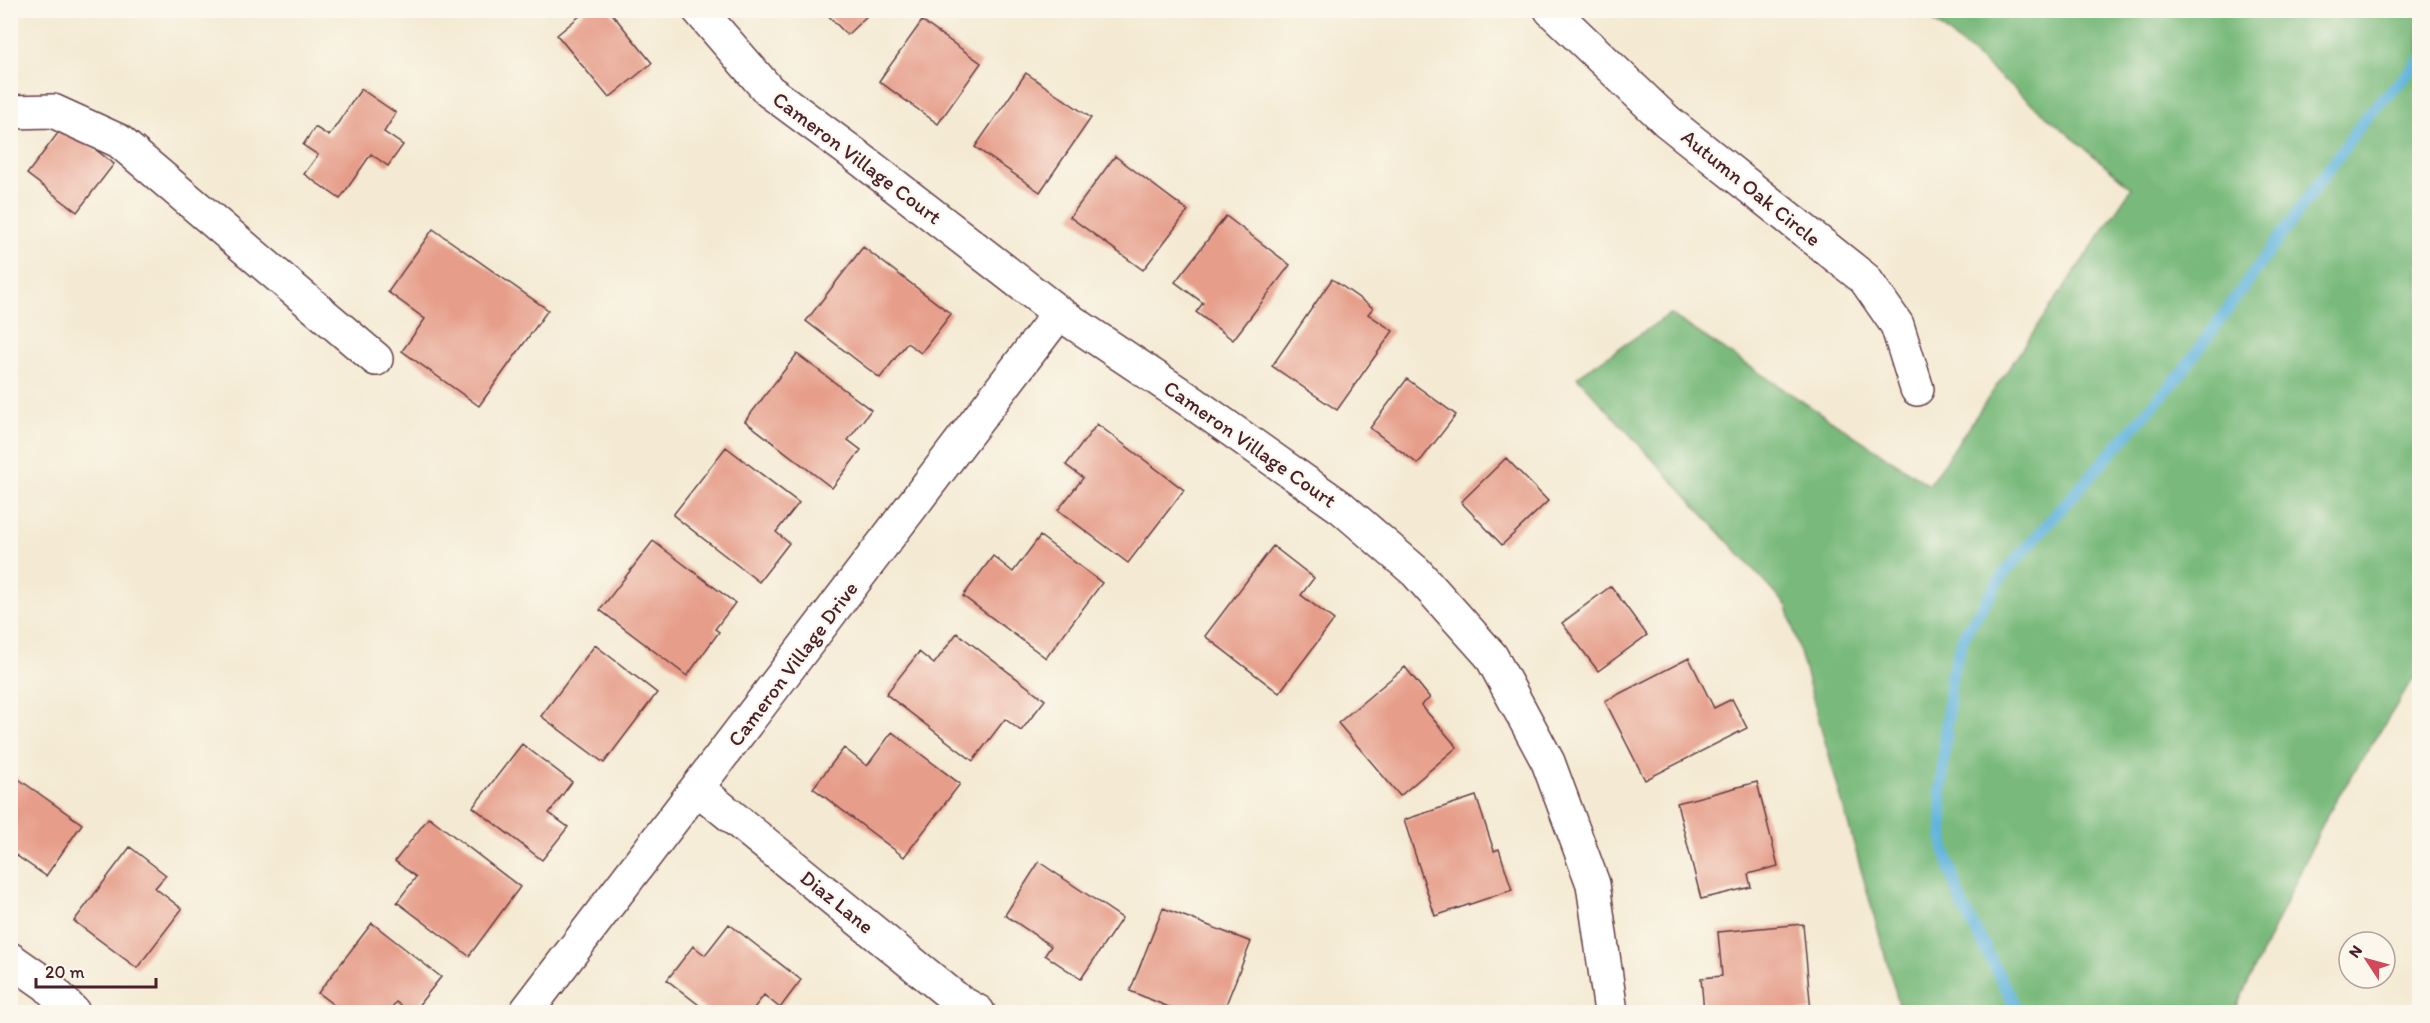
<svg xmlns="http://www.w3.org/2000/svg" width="2430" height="1023" viewBox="0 0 2430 1023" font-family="Itim,sans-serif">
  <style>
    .forest { fill: #79ba7b; stroke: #626c53; stroke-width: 1.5 }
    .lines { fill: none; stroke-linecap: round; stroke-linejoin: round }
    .stream { stroke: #60b4dc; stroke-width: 12 }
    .building { fill: #e69e8a }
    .minor-casing { stroke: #643d44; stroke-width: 36 }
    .minor { stroke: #fff; stroke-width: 33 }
    .labels { text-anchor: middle; stroke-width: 4.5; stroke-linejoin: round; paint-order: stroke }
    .street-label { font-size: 21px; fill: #4a1f2b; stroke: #fbf7ec }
  </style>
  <rect width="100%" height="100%" fill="#fbf7ec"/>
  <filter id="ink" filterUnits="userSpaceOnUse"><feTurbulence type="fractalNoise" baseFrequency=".0167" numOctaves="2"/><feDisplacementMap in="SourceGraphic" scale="12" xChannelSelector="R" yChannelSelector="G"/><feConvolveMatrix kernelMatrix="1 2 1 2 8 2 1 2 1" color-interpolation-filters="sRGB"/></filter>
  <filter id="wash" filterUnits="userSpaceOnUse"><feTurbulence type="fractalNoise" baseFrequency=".008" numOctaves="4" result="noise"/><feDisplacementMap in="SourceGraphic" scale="24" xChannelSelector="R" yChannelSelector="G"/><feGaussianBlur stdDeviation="1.35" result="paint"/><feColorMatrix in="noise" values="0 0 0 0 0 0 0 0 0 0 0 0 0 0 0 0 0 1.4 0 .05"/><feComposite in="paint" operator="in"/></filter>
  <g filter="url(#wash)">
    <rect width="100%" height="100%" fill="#f4ead3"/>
    <path class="forest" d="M1922 11H2419V670L2328 813 2234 1012H1901L1787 606 1577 377 1670 314 1929 485 2132 188Z"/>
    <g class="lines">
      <path class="stream" d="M2017 1012 2013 1002 1960 900 1944 848 1941 791 1951 677 1965 633 2005 572 2180 375 2368 115 2420 61"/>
    </g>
    <g id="blocks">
      <path class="building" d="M587 10H609L652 63 609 98 557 35Z
        M823 10H873L847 35Z
        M922 21 981 63 938 124 879 81Z
        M1026 73 1091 118 1040 192 975 147Z
        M361 89 396 113 384 132 403 145 388 166 371 154 340 199 304 174 318 155 303 145 315 127 329 136Z
        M64 125 114 164 77 212 27 174Z
        M1115 156 1188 211 1143 270 1070 217Z
        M1226 216 1290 265 1233 340 1196 312 1203 303 1175 282Z
        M433 229 548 310 479 406 402 351 425 319 388 292Z
        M863 247 951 314 921 353 907 343 880 378 806 321Z
        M1332 279 1373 308 1368 314 1393 331 1337 410 1272 366Z
        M797 354 871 410 848 440 861 450 832 488 745 421Z
        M1407 379 1456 415 1418 464 1370 428Z
        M1097 424 1184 490 1128 563 1058 510 1083 478 1066 465Z
        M726 447 799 503 776 532 789 543 759 582 673 515Z
        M1506 458 1548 501 1502 545 1461 502Z
        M1040 536 1102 583 1046 658 963 596 993 556 1013 572Z
        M653 541 735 603 715 629 719 632 687 676 600 610Z
        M1273 546 1314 578 1301 595 1334 620 1279 693 1205 636Z
        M1611 586 1647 635 1598 671 1562 623Z
        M957 633 1045 700 1021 731 1005 719 973 761 886 694 919 652 934 664Z
        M595 645 657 693 604 763 541 716Z
        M1689 658 1714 708 1732 699 1747 728 1645 780 1605 701Z
        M1405 667 1430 698 1421 705 1457 747 1400 796 1338 723Z
        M892 732 960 784 904 857 813 788 844 748 867 766Z
        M522 744 572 782 549 813 568 827 542 860 473 807Z
        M10 773 82 824 46 876 10 851Z
        M1757 782 1778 866 1748 874 1751 887 1701 899 1677 803Z
        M1476 796 1494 851 1499 849 1512 890 1435 916 1404 820Z
        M429 817 520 887 469 956 397 902 416 877 395 861Z
        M130 847 166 875 155 888 182 909 137 968 74 921Z
        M1039 862 1122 918 1081 979 1045 955 1051 946 1005 915Z
        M1163 908 1251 942 1223 1012H1169L1171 1008 1130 991Z
        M372 923 441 977 413 1012H410L396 1002 388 1012H343L318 993Z
        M729 924 801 980 780 1008 764 995 751 1012H708L667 980 693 946 705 955Z
        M1803 924 1811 1011 1704 1012 1701 978 1722 976 1718 932Z"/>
    </g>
  </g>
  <g filter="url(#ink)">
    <use href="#blocks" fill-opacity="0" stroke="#643d44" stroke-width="1.5"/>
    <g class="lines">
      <g class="minor-casing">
        <path id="minor" d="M699 10 769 91 854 154 1059 313 1189 400 1342 508 1416 572 1491 656 1548 762 1593 884 1611 1012
          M1551 10 1667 121 1865 279 1897 325 1917 389
          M10 112 53 111 119 141 376 359
          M698 789 960 1002 978 1012
          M10 959 47 985 73 1012
          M526 1012 1059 313"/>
      </g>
      <use href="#minor" class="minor"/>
    </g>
  </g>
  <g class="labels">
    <g class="street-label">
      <text transform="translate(857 158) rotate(37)" y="7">Cameron Village Court</text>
      <text transform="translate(1751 188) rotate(39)" y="7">Autumn Oak Circle</text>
      <text transform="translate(1250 444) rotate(35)" y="7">Cameron Village Court</text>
      <text transform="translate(793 664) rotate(-53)" y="7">Cameron Village Drive</text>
      <text transform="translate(837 902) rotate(39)" y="7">Diaz Lane</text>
    </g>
  </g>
  <rect width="2430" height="1023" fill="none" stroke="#fbf7ec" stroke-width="36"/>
  <g transform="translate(2367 960) rotate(306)"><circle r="28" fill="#fbf7ec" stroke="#b4a19f" stroke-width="1.5"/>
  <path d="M0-4.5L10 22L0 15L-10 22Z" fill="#d1495b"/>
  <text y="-9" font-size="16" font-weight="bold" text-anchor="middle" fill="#4a1f2b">N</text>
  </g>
  <path d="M36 978v9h120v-9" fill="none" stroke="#4a1f2b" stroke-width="3"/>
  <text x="45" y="978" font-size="18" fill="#4a1f2b" stroke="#fbf7ec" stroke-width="4.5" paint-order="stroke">20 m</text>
</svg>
